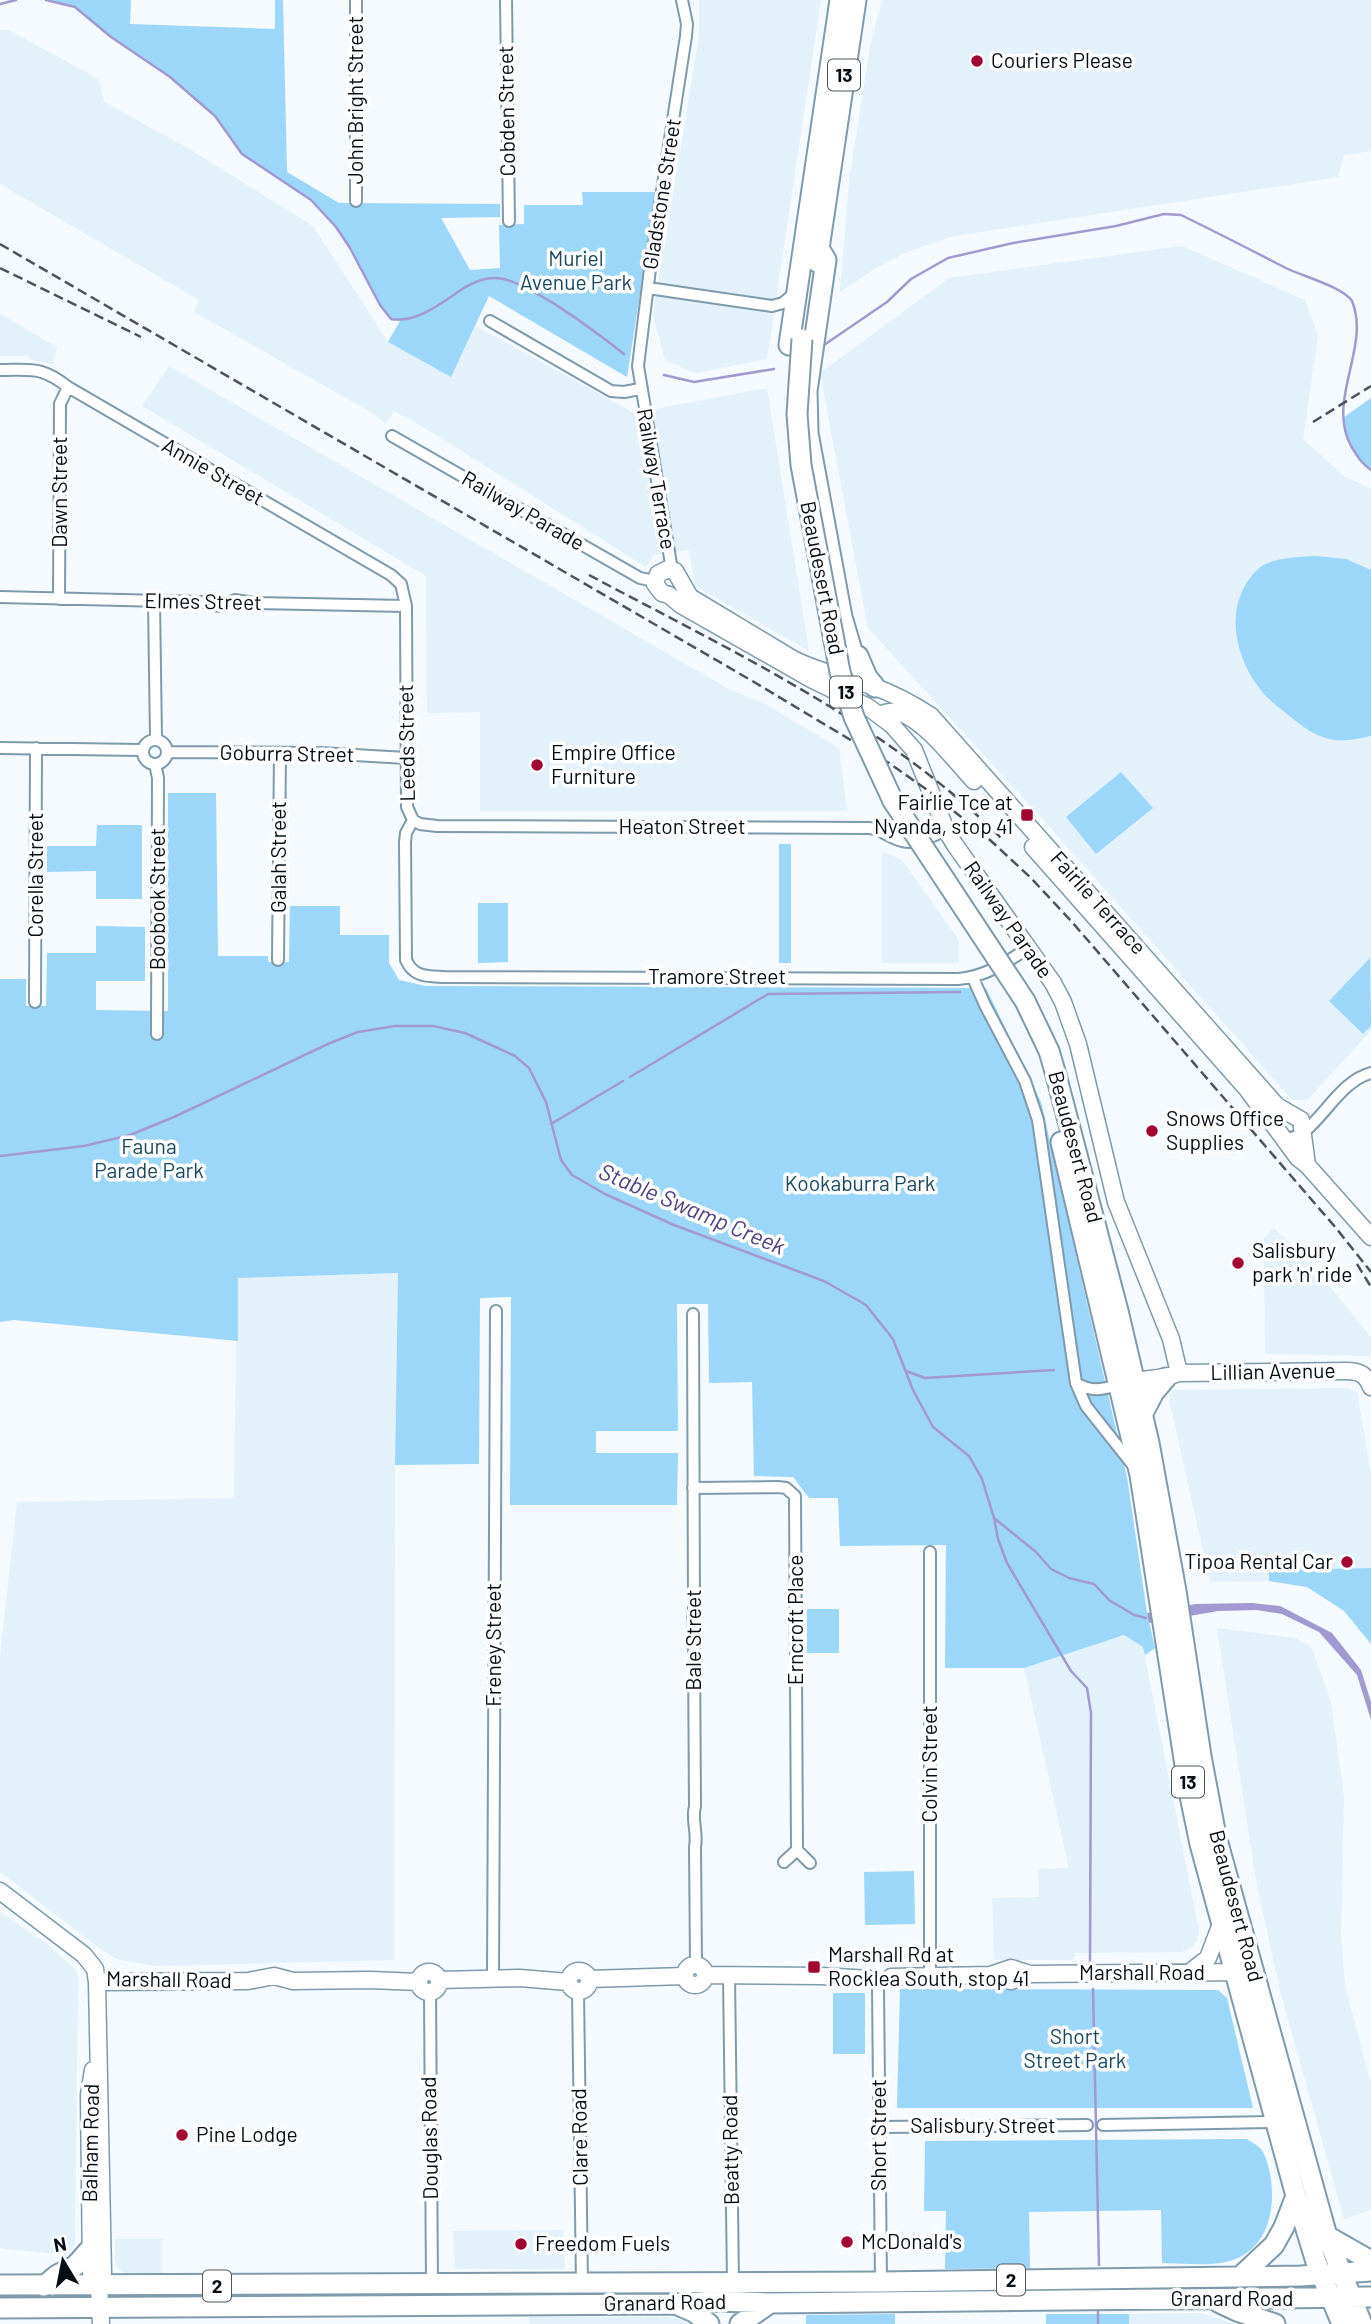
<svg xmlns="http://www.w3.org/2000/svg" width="1371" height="2324" viewBox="0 0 1371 2324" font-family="Barlow,sans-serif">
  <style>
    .built { fill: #e2f1fa }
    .green { fill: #9cd6f8 }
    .water { fill: #a199d0 }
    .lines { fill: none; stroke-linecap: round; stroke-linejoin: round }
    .stream { stroke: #a199d0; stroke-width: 2.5 }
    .street-casing { stroke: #7e9aab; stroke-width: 14 }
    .secondary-casing { stroke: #7e9aab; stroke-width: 19 }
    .highway-casing { stroke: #7e9aab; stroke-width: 23 }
    .street { stroke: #fff; stroke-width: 10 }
    .secondary { stroke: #fff; stroke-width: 16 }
    .highway { stroke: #fff; stroke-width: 19 }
    .rail { stroke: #4c5459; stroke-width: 2.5; stroke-dasharray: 10 5; stroke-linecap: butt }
    .highway-bridge-casing { stroke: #7e9aab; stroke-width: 23; stroke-linecap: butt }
    .highway-bridge { stroke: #fff; stroke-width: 19 }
    .poi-dot { fill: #a30533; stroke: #fff; stroke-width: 2.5 }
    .labels { text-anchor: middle; stroke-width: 7; stroke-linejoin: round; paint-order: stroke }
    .shield { fill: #fff; stroke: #4f565a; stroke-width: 2 }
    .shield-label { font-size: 19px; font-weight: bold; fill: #040d13 }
    .poi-label { font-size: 21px; fill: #040d13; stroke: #fff; text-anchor: start }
    .street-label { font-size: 21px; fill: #040d13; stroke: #fff }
    .park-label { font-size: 21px; fill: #184861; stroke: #fff }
    .water-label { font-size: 23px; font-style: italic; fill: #4f4084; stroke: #fff }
  </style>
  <rect width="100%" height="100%" fill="#f5fafe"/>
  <path class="built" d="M699 0H821L767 359 696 373 665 360 653 315 699 36Z
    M882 0H1371V151L1344 155 1338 177 954 236 904 253 873 270 840 292 849 181 870 47Z
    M0 30H8L99 79 104 102 186 147 313 226 388 342 451 377 476 326 634 413 767 388 809 651 695 586 689 550 654 555 646 567 425 428 394 411 386 424 371 412 194 312 199 300 0 184Z
    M1182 246 1305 300 1318 335 1303 439 1344 476 1371 489V1031L1307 1100H1292L1047 824 868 628 820 373 949 278Z
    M0 314 57 347 53 364 32 360 28 356H0Z
    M169 366 729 689 763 703 839 748 847 811H480V712L427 713 426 576 142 406Z
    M882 852 902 860 959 940V963H882Z
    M1274 1228 1313 1266 1371 1337V1356L1265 1354 1264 1238Z
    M398 1273 395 1465 394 1960 153 1966 117 1959 103 1951 0 1872V1657L17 1502 234 1498 237 1278Z
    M1347 1388 1357 1392 1371 1473V1568L1269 1570V1581L1210 1582 1170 1403V1394L1175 1390Z
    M1217 1628 1296 1638 1312 1648 1331 1702 1344 1797 1341 1936 1345 1986 1371 2083V2210L1344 2219 1280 1991 1256 1880Z
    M1124 1635 1143 1647 1199 1931 1197 1941 1189 1949 1180 1952 1075 1953 1074 1960H994L992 1898 1039 1897 1038 1869 1069 1868 1024 1668Z
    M0 1912 50 1946 76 1970 78 1977 75 2245 66 2255 0 2248Z
    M563 2230 565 2269H455L453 2231Z
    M115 2239H162V2278L126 2274 119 2270 115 2264Z
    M1200 2313 1235 2324H1129V2314Z
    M529 2317H666L683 2320 689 2324H529Z"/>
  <path class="green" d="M46 0H131L130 24 275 29V0H283L287 172 339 203 500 204V217L441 218 470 270 500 268 499 225 524 224V205H583L582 192H656L627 377 489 296 451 377 388 342 400 321 391 319 385 313 350 248 336 227 311 200 242 154 215 116 170 77 111 37 75 7Z
    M1371 398V470C1354 459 1345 437 1343 418Z
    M1316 556 1346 559 1371 570V736C1358 739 1342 742 1329 739 1314 735 1303 727 1292 718 1285 712 1277 707 1271 701 1244 676 1226 629 1241 594 1245 584 1254 570 1264 565 1279 557 1300 557 1316 556Z
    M1121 772 1153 808 1096 854 1066 817Z
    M168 793H216L218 956H268V962H289L290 906H340V935H389V963L399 980 426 986 986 988 1041 1102 1127 1477 1147 1613 1155 1648 1145 1655 1143 1647 1124 1635 1024 1668H945L946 1545 840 1546 838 1498H809L793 1477 754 1476 752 1382 709 1383 708 1304H677L678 1431H596V1453H678L677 1505H510L511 1297 480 1298 479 1464 395 1465 398 1273 238 1278V1341L14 1320 0 1322V979H26V1006H46L47 953H96V926L145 927V981H96V1010L168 1011Z
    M97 825H142V899H96V871L47 872V846H96Z
    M779 844H791V963H779Z
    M478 903H508V962L478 963Z
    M1370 958 1371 1026 1363 1034 1329 1001Z
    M1371 1568V1644L1344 1611 1307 1587 1269 1581V1570Z
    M807 1609H839V1653H807Z
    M914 1871 915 1924 865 1925 864 1872Z
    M900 1989 1218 1990 1227 1998 1253 2108H897Z
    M833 1993H865V2054H833Z
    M1247 2139C1251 2142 1257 2145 1260 2148 1266 2154 1268 2166 1270 2174 1276 2205 1270 2243 1238 2258 1217 2268 1185 2263 1162 2263L1161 2210 1029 2212 1030 2268 945 2269 946 2211H924L925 2141Z
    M895 2314V2324H806V2315Z
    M1046 2314H1129V2324H1046Z"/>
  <path class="water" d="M1252 1603 1280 1606 1332 1633 1361 1670 1371 1702V1720L1357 1675 1319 1632 1282 1614 1257 1610 1218 1611 1149 1623 1147 1613 1196 1604Z"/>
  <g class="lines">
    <path class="stream" d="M46 0 75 7 111 37 170 77 215 116 242 154 311 200 336 227 350 248 380 305 391 319C414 323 436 307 455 294 466 286 480 278 494 278 523 276 600 335 624 354
      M0 4 16 0
      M824 345 887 302 911 279 948 258 1013 243 1116 226 1164 214 1181 215C1216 232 1251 250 1286 268 1302 276 1343 287 1352 301 1371 347 1326 400 1351 446 1357 456 1361 463 1371 470
      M664 375 694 382 774 369
      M630 1077 768 994 960 992
      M551 1124 623 1081
      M0 1156 84 1146 130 1135 174 1117 330 1043 358 1032 395 1026H433L465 1033 515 1056 529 1068 546 1102 561 1160 572 1175 605 1194 674 1225 824 1281 866 1305 893 1339 913 1390 933 1427 969 1456 982 1479 994 1518 1036 1552 1051 1569 1069 1578 1094 1584 1109 1600 1134 1615 1146 1618
      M906 1371 925 1378 1054 1370
      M994 1518 998 1539 1007 1563 1071 1671 1087 1688 1091 1713 1090 1961
      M1093 1989 1099 2265
      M1098 2311V2324"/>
    <g class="street-casing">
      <path id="street" d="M356 0V201
        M506 0 509 221
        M648 288 772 306 783 303 797 291
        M490 321 611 391 624 392 640 389
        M0 370C32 370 41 366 68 387L391 575 401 584 406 606 407 807 413 820 406 833 405 842 406 960C414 978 428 976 445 977L958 979C984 977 1006 963 1028 948
        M392 436 640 578 655 581
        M672 570 638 366 650 269 686 36 687 24 682 0
        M0 597 203 602 219 606 235 600 256 603 406 606
        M59 599 60 404 68 387
        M154 601 156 739
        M143 752a12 12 0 1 1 24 0a12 12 0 1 1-24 0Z
        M0 748 142 750
        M167 752 320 753 406 758
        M155 764 158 778 157 1034
        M413 820 420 824 437 826 869 828C880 829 886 835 896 839 913 847 931 837 946 830
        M278 960 280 753
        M973 978 985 1005 1025 1081 1038 1120 1076 1383 1086 1406 1132 1464
        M35 1002 36 748
        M1284 1138C1314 1142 1334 1082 1371 1073
        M693 1314 694 1611C691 1625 697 1634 694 1648L695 1806C691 1821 698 1831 695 1847L696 1964
        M1076 1383C1091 1392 1101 1390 1118 1385
        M693 1488 778 1487 786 1488 795 1496 797 1850
        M930 1552V1975
        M784 1862 797 1850 810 1863
        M729 1976 733 2283
        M493 1978 496 1311
        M878 1988 881 2282
        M578 1991 582 2284
        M430 1992 432 2285
        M1103 2125 1279 2122
        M880 2127 1087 2125"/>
    </g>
    <g class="secondary-casing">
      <path id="secondary" d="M879 715C886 712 893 710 900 713 925 720 956 762 974 781
        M1033 847 1247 1089 1298 1158 1307 1165 1371 1237
        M1179 1373 1171 1339 1116 1202 1078 1044 1063 1002 1053 983 955 845 946 830 914 750 892 725 868 707 811 679 681 605 669 595 662 593 655 584 658 574 668 569 675 571 690 597 793 659C818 672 845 677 872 686 892 693 913 704 931 716L1277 1106 1301 1120 1307 1165
        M1124 1383C1142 1378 1161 1380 1179 1373L1346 1371C1359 1371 1366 1374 1371 1387
        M0 1891 84 1955 95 1969 97 1982 103 2273 99 2286 101 2324
        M685 1975a10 10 0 1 1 20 0a10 10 0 1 1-20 0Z
        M569 1981a10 10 0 1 1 20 0a10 10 0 1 1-20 0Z
        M419 1982a10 10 0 1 1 20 0a10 10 0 1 1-20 0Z
        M1189 1973 1208 1958 1222 1921
        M705 1975 821 1976 870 1979
        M990 1975 1011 1981 1030 1974
        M891 1977 990 1975 1011 1968 1030 1974 1247 1972
        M589 1979 684 1976
        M439 1980 520 1978 568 1982
        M97 1982 248 1981 274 1976 293 1981 370 1980 419 1982
        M93 2070 89 2095 91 2273 99 2286"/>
    </g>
    <g class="highway-casing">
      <path id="highway" d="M820 250 826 260 807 391 808 433 842 617 855 661V675L850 698
        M817 262 856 0
        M789 345 840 0
        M858 656 867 677 875 687
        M1025 1001 1049 1051 1056 1075 1118 1311 1149 1443 1176 1591 1201 1756 1216 1836 1327 2236 1362 2324
        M1061 1142 1140 1475 1189 1791 1200 1844 1296 2196 1316 2262 1342 2324
        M1143 1413 1154 1392 1166 1378
        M1327 2236 1371 2261
        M1241 2276 1274 2245 1284 2227 1296 2196
        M0 2285 881 2282 1301 2276 1371 2271
        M44 2286 57 2275 75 2266 91 2248
        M1218 2302 1237 2311 1275 2324
        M675 2304 694 2312 709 2324
        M0 2308 674 2304 718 2301 770 2303 1371 2297
        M740 2324 770 2303"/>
    </g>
    <use href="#street" class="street"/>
    <use href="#secondary" class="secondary"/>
    <use href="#highway" class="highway"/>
    <path class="rail" d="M0 244 754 682 889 763 930 792 990 840 1030 877 1072 922 1336 1228 1371 1272
      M0 268 141 337
      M1313 422 1371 386
      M589 575C735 653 885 722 1003 840
      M1357 1264 1371 1287"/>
    <g class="highway-bridge-casing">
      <path id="highway-bridge" d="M802 339 797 414 801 465 840 672 854 717 893 801 1025 1001"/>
    </g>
    <use href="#highway-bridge" class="highway-bridge"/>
  </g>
  <g class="poi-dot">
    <circle cx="977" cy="61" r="7"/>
    <circle cx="537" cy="765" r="7"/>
    <rect x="1020" y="808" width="14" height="14" rx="3.5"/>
    <circle cx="1152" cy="1131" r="7"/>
    <circle cx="1238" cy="1263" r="7"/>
    <circle cx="1347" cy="1562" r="7"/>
    <rect x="807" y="1960" width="14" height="14" rx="3.5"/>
    <circle cx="182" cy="2135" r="7"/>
    <circle cx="847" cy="2242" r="7"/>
    <circle cx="521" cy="2244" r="7"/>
  </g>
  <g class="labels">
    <g class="shield">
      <rect x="828" y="59.5" width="32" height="31" rx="5"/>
      <rect x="830" y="676.5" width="32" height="31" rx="5"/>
      <rect x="1172" y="1766.5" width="32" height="31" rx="5"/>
      <rect x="997" y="2264.5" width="28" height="31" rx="5"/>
      <rect x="203" y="2270.5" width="28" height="31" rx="5"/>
    </g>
    <g class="shield-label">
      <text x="844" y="82">13</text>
      <text x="846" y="699">13</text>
      <text x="1188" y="1789">13</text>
      <text x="1011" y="2287">2</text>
      <text x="217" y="2293">2</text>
    </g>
    <g class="poi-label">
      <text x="991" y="68">Couriers Please</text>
      <text x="551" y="760">Empire Office<tspan x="551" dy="24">Furniture</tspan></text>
      <text x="1013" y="810" text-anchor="end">Fairlie Tce at<tspan x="1013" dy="24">Nyanda, stop 41</tspan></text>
      <text x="1166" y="1126">Snows Office<tspan x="1166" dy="24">Supplies</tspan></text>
      <text x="1252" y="1258">Salisbury<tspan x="1252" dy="24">park 'n' ride</tspan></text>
      <text x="1333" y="1569" text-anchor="end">Tipoa Rental Car</text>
      <text x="828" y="1962">Marshall Rd at<tspan x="828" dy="24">Rocklea South, stop 41</tspan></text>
      <text x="196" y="2142">Pine Lodge</text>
      <text x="861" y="2249">McDonald's</text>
      <text x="535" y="2251">Freedom Fuels</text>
    </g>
    <g class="street-label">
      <text transform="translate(356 100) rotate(-90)" y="7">John Bright Street</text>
      <text transform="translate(507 111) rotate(-91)" y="7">Cobden Street</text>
      <text transform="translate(662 194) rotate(-81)" y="7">Gladstone Street</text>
      <text transform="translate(213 472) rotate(30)" y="7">Annie Street</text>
      <text transform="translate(656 479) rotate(80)" y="7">Railway Terrace</text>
      <text transform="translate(60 492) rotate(-90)" y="7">Dawn Street</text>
      <text transform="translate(523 511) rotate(30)" y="7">Railway Parade</text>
      <text transform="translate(822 578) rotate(79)" y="7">Beaudesert Road</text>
      <text transform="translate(203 602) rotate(1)" y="7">Elmes Street</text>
      <text transform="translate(407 743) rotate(-91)" y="7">Leeds Street</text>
      <text transform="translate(287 754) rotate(1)" y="7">Goburra Street</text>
      <text x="682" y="834">Heaton Street</text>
      <text transform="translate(279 857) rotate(-90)" y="7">Galah Street</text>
      <text transform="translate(36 875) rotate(-90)" y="7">Corella Street</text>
      <text transform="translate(158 899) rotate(-90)" y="7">Boobook Street</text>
      <text transform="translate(1098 903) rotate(48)" y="7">Fairlie Terrace</text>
      <text transform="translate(1008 920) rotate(55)" y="7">Railway Parade</text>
      <text x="717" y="984">Tramore Street</text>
      <text transform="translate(1075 1147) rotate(75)" y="7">Beaudesert Road</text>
      <text transform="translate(1273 1372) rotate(-1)" y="7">Lillian Avenue</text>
      <text transform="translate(796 1620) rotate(-90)" y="7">Erncroft Place</text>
      <text transform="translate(694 1640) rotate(-90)" y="7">Bale Street</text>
      <text transform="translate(494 1645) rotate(-90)" y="7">Freney Street</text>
      <text transform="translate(930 1764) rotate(-90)" y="7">Colvin Street</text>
      <text transform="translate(1236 1906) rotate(75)" y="7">Beaudesert Road</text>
      <text x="1142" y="1980">Marshall Road</text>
      <text transform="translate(169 1980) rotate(1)" y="7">Marshall Road</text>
      <text x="983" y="2133">Salisbury Street</text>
      <text transform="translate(879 2135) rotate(-90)" y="7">Short Street</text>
      <text transform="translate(580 2137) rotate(-91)" y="7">Clare Road</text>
      <text transform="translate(430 2138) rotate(-91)" y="7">Douglas Road</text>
      <text transform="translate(91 2143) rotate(-89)" y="7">Balham Road</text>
      <text transform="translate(731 2150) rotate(-91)" y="7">Beatty Road</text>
      <text x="1232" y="2306">Granard Road</text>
      <text transform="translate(665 2303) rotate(-1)" y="7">Granard Road</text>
    </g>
    <g class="park-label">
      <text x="576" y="266">Muriel<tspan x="576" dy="24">Avenue Park</tspan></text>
      <text x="149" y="1154">Fauna<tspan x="149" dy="24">Parade Park</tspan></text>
      <text x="860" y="1191">Kookaburra Park</text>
      <text x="1075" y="2044">Short<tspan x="1075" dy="24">Street Park</tspan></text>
    </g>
    <g class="water-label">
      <text transform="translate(692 1209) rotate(23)" y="8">Stable Swamp Creek</text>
    </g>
  </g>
  <g transform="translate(63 2261) rotate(350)" stroke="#ffffff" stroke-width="5" paint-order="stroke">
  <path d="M0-5L12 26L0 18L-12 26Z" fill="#040d13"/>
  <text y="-10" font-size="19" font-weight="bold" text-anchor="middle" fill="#040d13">N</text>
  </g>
</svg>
